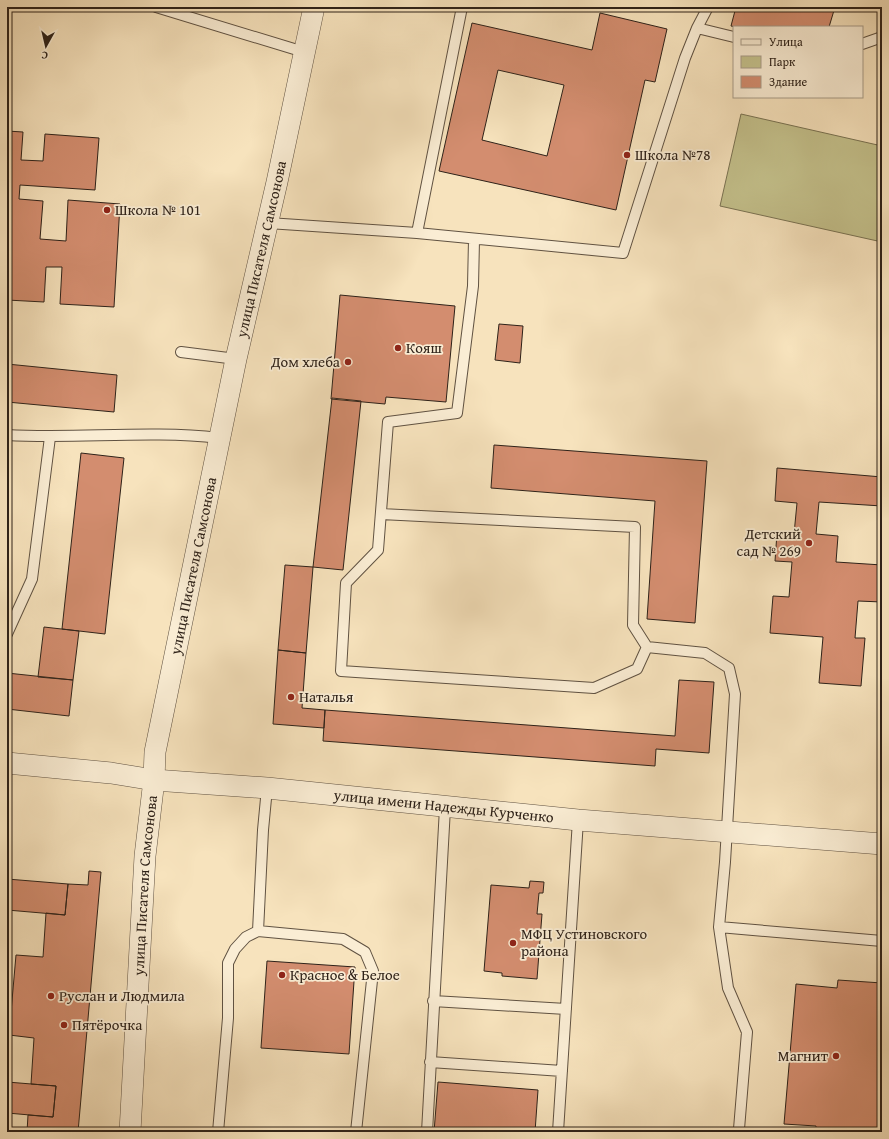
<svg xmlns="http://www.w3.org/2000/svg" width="889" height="1139" viewBox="0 0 889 1139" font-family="'Gentium Book Plus',serif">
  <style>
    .green { fill: #c4c18c; stroke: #797252 }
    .building { fill: #d38d6f; stroke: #2e2219; fill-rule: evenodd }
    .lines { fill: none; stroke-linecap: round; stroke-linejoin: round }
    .lane-casing { stroke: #605242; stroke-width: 12 }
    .street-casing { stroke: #605242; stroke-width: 22 }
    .lane { stroke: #faedd4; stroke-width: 10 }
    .street { stroke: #faedd4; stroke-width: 21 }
    .poi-dot { fill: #8f2418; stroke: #faedd4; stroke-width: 1.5 }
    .labels { text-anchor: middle; stroke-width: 3.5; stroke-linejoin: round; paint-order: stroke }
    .poi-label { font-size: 15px; fill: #2e2219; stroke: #faedd4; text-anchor: start }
    .street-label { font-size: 15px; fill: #2e2219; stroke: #faedd4 }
  </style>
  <rect width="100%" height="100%" fill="#f7e3bd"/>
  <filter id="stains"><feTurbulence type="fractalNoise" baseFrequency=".005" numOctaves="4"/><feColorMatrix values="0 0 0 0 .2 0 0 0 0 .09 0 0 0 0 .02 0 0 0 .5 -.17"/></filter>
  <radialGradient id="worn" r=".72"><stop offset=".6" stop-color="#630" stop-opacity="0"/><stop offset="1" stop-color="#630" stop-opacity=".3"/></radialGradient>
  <path class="green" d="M741 114 882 146V242L720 206Z"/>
  <path class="building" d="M736 7H835L829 27H736L731 26Z
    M600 13 667 29 655 82 645 80 616 210 439 171 472 23 592 50ZM498 70 564 85 547 156 482 140Z
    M7 131 23 132 21 160 43 161 45 134 99 138 95 190 20 185 19 199 43 201 40 239 66 241 68 200 120 204 114 307 60 304 62 267H46L44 302 7 300Z
    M340 295 455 306 446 402 386 397 385 404 331 399Z
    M499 324 523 326 520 363 495 360Z
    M7 364 117 375 114 412 7 402Z
    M332 398 361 401 343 570 313 567Z
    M494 445 707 461 695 623 647 619 655 501 491 488Z
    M81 453 124 458 105 634 62 629Z
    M777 468 882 477V506L819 502 816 534 838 536 836 562 882 565V602L858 601 855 638H865L861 686 819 683 823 637 770 633 773 596 789 597 792 562 775 561 777 533 794 534 797 503 775 501Z
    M285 565 313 567 306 653 278 650Z
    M44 627 79 631 73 680 38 677Z
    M278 650 306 653 302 708 325 710 324 728 273 724Z
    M7 673 73 680 69 716 7 709Z
    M679 680 714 682 709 753 656 749 655 766 323 741 325 710 675 736Z
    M89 871 101 872 78 1132H27L28 1115 53 1117 56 1086 31 1084 34 1038 9 1035 16 955 43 957 46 913 65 915 68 884 88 885Z
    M7 879 68 884 65 915 7 910Z
    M530 881 544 882 543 893H539L537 914H542L537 979 502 976V973L484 971 491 885 529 888Z
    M267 961 355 967 349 1054 261 1048Z
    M838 980 882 983V1132H816V1126L784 1124 796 984 837 988Z
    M7 1082 56 1086 53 1117 7 1113Z
    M438 1082 538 1090 535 1132H434Z"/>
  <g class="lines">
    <g class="lane-casing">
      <path id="lane" d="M156 7 304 52
        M697 28 734 37
        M862 44 882 37
        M268 223 417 233 623 253 685 58 697 28 708 7
        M417 233 462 7
        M474 240 473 286 457 413 388 422 378 550 346 583 341 671 594 688 637 669 647 647
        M181 352 236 359
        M7 435C78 439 149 430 219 438
        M381 514 635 527 633 625 647 647 705 653 729 668 735 694 725 862 719 927 882 941
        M7 634 32 579 50 437
        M719 927 728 988 747 1032 739 1129 740 1132
        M258 931 263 830 267 788
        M433 1001 566 1009
        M430 1062 562 1071
        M218 1132 228 1018V963L235 949 246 937 258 931 343 939 365 952 373 971 356 1132
        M427 1132 445 808
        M558 1132 578 820"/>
    </g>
    <g class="street-casing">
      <g id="street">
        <path id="s1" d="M7 763 111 773 154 780 267 788 578 820 882 844"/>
        <path id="s2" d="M130 1132 145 856 154 780 155 752 236 359 277 182 314 7"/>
      </g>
    </g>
    <use href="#lane" class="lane"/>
    <use href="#street" class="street"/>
  </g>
  <g class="poi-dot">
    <circle cx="627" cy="155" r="4"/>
    <circle cx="107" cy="210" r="4"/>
    <circle cx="398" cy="348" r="4"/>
    <circle cx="348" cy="362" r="4"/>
    <circle cx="809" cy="543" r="4"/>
    <circle cx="291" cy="697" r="4"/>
    <circle cx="513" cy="943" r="4"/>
    <circle cx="282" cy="975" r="4"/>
    <circle cx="51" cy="996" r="4"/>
    <circle cx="64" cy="1025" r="4"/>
    <circle cx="836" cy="1056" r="4"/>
  </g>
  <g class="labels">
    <g class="poi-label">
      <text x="635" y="160">Школа №78</text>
      <text x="115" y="215">Школа № 101</text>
      <text x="406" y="353">Кояш</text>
      <text x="340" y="367" text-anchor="end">Дом хлеба</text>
      <text x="801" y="539" text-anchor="end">Детский<tspan x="801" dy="17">сад № 269</tspan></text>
      <text x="299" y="702">Наталья</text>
      <text x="521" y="939">МФЦ Устиновского<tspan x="521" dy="17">района</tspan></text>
      <text x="290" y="980">Красное &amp; Белое</text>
      <text x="59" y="1001">Руслан и Людмила</text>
      <text x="72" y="1030">Пятёрочка</text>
      <text x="828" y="1061" text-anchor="end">Магнит</text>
    </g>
    <g class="street-label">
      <text dy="5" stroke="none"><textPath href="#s2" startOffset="895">улица Писателя Самсонова</textPath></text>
      <text dy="5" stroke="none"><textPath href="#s2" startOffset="571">улица Писателя Самсонова</textPath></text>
      <text dy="5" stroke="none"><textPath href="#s1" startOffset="439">улица имени Надежды Курченко</textPath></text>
      <text dy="5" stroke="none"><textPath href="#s2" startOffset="247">улица Писателя Самсонова</textPath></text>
    </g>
  </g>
  <rect width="889" height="1139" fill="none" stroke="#f7e3bd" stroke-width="24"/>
  <rect x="8" y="8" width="873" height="1123" fill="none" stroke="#2e2219" stroke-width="2"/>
  <rect x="12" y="12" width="865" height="1115" fill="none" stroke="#2e2219"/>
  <rect x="733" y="26" width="130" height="72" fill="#faedd4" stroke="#a89c89"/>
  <rect x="741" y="39" width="20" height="6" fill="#faedd4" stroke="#a89c89"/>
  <text x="769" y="46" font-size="12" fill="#2e2219">Улица</text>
  <rect x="741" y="56" width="20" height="12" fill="#c4c18c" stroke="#a89c89"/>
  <text x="769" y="66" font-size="12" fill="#2e2219">Парк</text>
  <rect x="741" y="76" width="20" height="12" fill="#d38d6f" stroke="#a89c89"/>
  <text x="769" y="86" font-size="12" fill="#2e2219">Здание</text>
  <g transform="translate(46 46) rotate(188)" stroke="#faedd4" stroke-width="3" paint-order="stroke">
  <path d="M0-3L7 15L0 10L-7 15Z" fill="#2e2219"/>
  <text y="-6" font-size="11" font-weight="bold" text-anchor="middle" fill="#2e2219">С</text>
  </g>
  <rect width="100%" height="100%" filter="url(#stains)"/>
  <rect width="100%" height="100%" fill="url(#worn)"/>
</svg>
